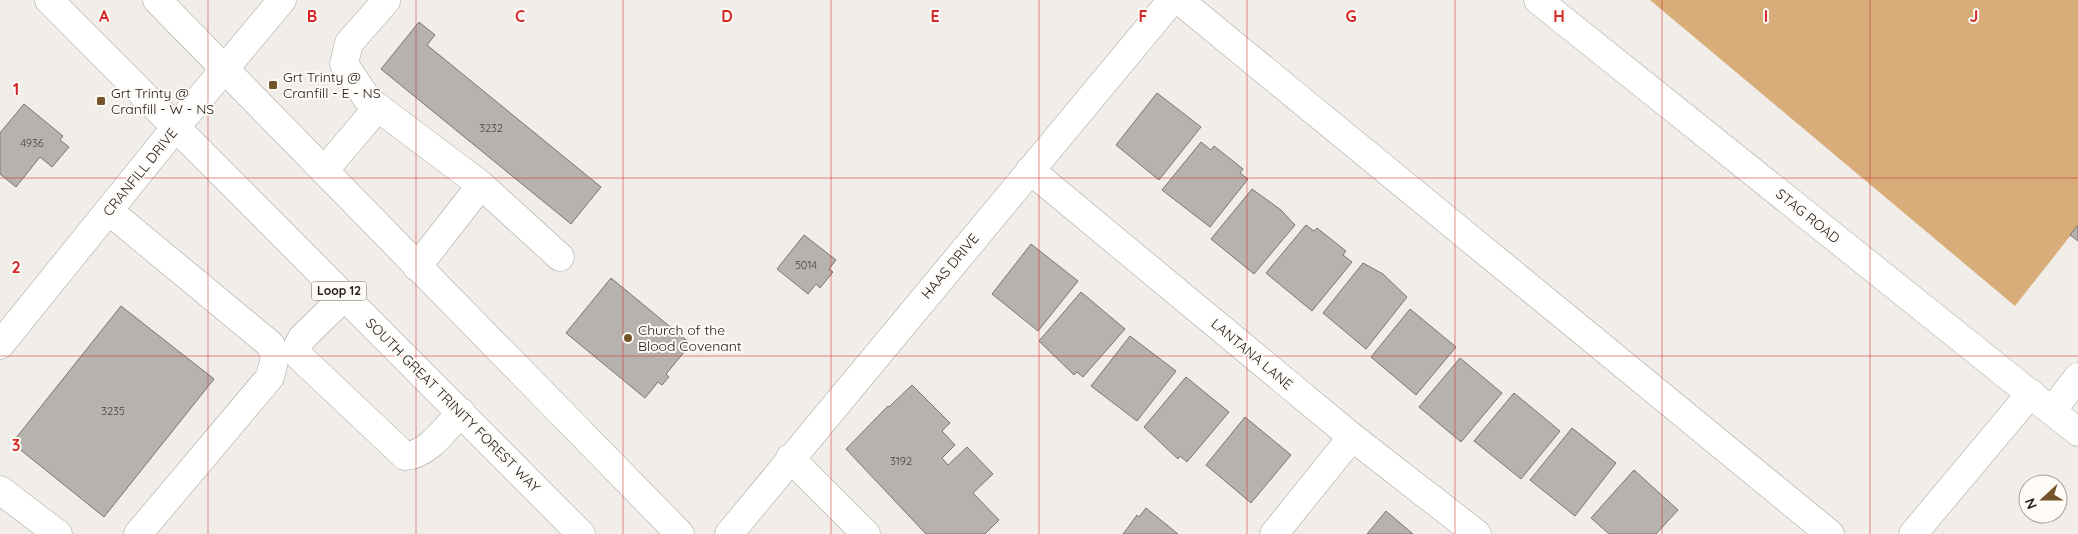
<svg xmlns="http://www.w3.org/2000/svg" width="2078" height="534" viewBox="0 0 2078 534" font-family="Quicksand,sans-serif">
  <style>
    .forest { fill: #d8ad7a }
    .building { fill: #b6b2ae; stroke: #7a7673 }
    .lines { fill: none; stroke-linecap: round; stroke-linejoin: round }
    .minor-casing { stroke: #a5a19d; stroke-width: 29 }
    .major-casing { stroke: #a5a19d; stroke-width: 29 }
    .minor { stroke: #fff; stroke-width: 28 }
    .major { stroke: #fff; stroke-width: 28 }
    .grid { fill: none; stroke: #d62828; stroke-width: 1; stroke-opacity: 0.55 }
    .poi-dot { fill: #74542a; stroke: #fefaf6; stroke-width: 2 }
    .labels { text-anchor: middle; stroke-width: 4; stroke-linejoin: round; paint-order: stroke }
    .number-label { font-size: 11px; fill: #474443 }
    .shield { fill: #fefaf6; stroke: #646160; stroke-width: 1 }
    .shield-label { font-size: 12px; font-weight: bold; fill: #22201f }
    .poi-label { font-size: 14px; fill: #22201f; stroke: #fefaf6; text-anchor: start }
    .street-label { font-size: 14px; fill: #22201f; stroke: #fefaf6 }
    .grid-label { font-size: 16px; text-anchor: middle; font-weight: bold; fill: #d62828; stroke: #fefaf6; stroke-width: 4; stroke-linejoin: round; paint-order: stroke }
  </style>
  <rect width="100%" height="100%" fill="#f1ede9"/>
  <path class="forest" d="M1650 0H2078V226L2015 306Z"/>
  <path class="building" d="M419 22 435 35 427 45 601 187 571 224 381 69Z
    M1157 93 1201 127 1159 180 1116 145Z
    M24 104 63 136 60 140 69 147 52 167 40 157 16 187 0 174V133Z
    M1201 142 1211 150 1214 146 1243 169 1240 173 1248 179 1210 227 1162 190Z
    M1252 189 1281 210 1295 225 1254 274 1211 239Z
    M1306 225 1314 231 1317 228 1346 251 1343 255 1352 262 1312 311 1266 273Z
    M2078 225V241L2070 235Z
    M804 235 836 260 829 269 833 272 820 288 816 284 808 294 777 269Z
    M1031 244 1078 281 1038 331 992 294Z
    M1363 263 1383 274 1407 297 1366 349 1323 313Z
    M611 278 691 344 666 374 669 377 662 385 658 382 645 398 566 333Z
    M1081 292 1125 329 1083 377 1077 372 1074 375 1039 341Z
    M121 306 214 379 104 517 12 443Z
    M1410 309 1456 347 1416 395 1371 357Z
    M1130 336 1176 371 1137 421 1091 386Z
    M1460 358 1502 393 1461 442 1419 407Z
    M1186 377 1229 412 1187 462 1180 456 1178 459 1144 427Z
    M912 385 950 423 942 431 955 445 942 458 948 465 967 447 993 474 973 493 999 520 985 534H926L846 449 888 406 889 407Z
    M1514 393 1560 431 1521 479 1474 441Z
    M1245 417 1291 455 1251 503 1206 465Z
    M1572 428 1616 463 1575 516 1530 480Z
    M1634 470 1678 510 1656 534H1609L1591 518Z
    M1146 508 1178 534H1123L1137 515 1139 517Z
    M1386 511 1413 534H1367Z"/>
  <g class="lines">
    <g class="minor-casing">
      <path id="minor" d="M1179 0 1830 534
        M1538 0 2078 432
        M386 1 349 43 344 64 368 100 481 185
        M1030 170 1352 437 1477 534
        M324 171 378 107
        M109 211 271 345 275 357 270 377 138 534
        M417 267 481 185 560 257
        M344 297 302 338 297 348 300 357 405 456C428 455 446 428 461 412
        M0 345 176 127 282 0
        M2052 411 2078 377
        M790 458 866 534
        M0 490 58 534
        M729 534 1172 0
        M1274 534 1352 437
        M1913 534 2031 393"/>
    </g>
    <g class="major-casing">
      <path id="major" d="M49 0 581 534
        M157 0 680 534"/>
    </g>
    <use href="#minor" class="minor"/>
    <use href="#major" class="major"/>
  </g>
  <path class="grid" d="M208 0V534M416 0V534M623 0V534M831 0V534M1039 0V534M1247 0V534M1455 0V534M1662 0V534M1870 0V534M0 178H2078M0 356H2078"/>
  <g class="poi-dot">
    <rect x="268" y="80" width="10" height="10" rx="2.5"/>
    <rect x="96" y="96" width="10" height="10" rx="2.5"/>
    <circle cx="628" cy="338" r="5"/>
  </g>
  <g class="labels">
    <g class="number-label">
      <text x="491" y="132">3232</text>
      <text x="32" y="147">4936</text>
      <text x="806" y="269">5014</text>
      <text x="113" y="415">3235</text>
      <text x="901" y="465">3192</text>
    </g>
    <rect class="shield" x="311.5" y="281.5" width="55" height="19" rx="4"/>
    <g class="shield-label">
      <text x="339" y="295">Loop 12</text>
    </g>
    <g class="poi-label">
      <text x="283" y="82">Grt Trinty @<tspan x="283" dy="16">Cranfill - E - NS</tspan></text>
      <text x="111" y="98">Grt Trinty @<tspan x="111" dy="16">Cranfill - W - NS</tspan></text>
      <text x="638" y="335">Church of the<tspan x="638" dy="16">Blood Covenant</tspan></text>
    </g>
    <g class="street-label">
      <text transform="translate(140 172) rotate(-51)" y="5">CRANFILL DRIVE</text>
      <text transform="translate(1808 216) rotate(39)" y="5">STAG ROAD</text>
      <text transform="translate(950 266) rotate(-50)" y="5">HAAS DRIVE</text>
      <text transform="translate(1252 354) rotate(40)" y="5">LANTANA LANE</text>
      <text transform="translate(453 405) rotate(45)" y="5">SOUTH GREAT TRINITY FOREST WAY</text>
    </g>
  </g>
  <g class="grid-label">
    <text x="104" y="22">A</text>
    <text x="312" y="22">B</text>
    <text x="520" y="22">C</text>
    <text x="727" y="22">D</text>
    <text x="935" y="22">E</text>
    <text x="1143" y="22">F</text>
    <text x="1351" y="22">G</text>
    <text x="1559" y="22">H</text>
    <text x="1766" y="22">I</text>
    <text x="1974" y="22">J</text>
    <text x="16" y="95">1</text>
    <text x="16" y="273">2</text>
    <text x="16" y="451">3</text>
  </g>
  <g transform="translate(2043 499) rotate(249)"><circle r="24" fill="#fefaf6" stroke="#a6a3a0"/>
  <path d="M0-4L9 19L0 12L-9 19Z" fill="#74542a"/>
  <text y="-8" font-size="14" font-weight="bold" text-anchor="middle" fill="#22201f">N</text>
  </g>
</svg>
